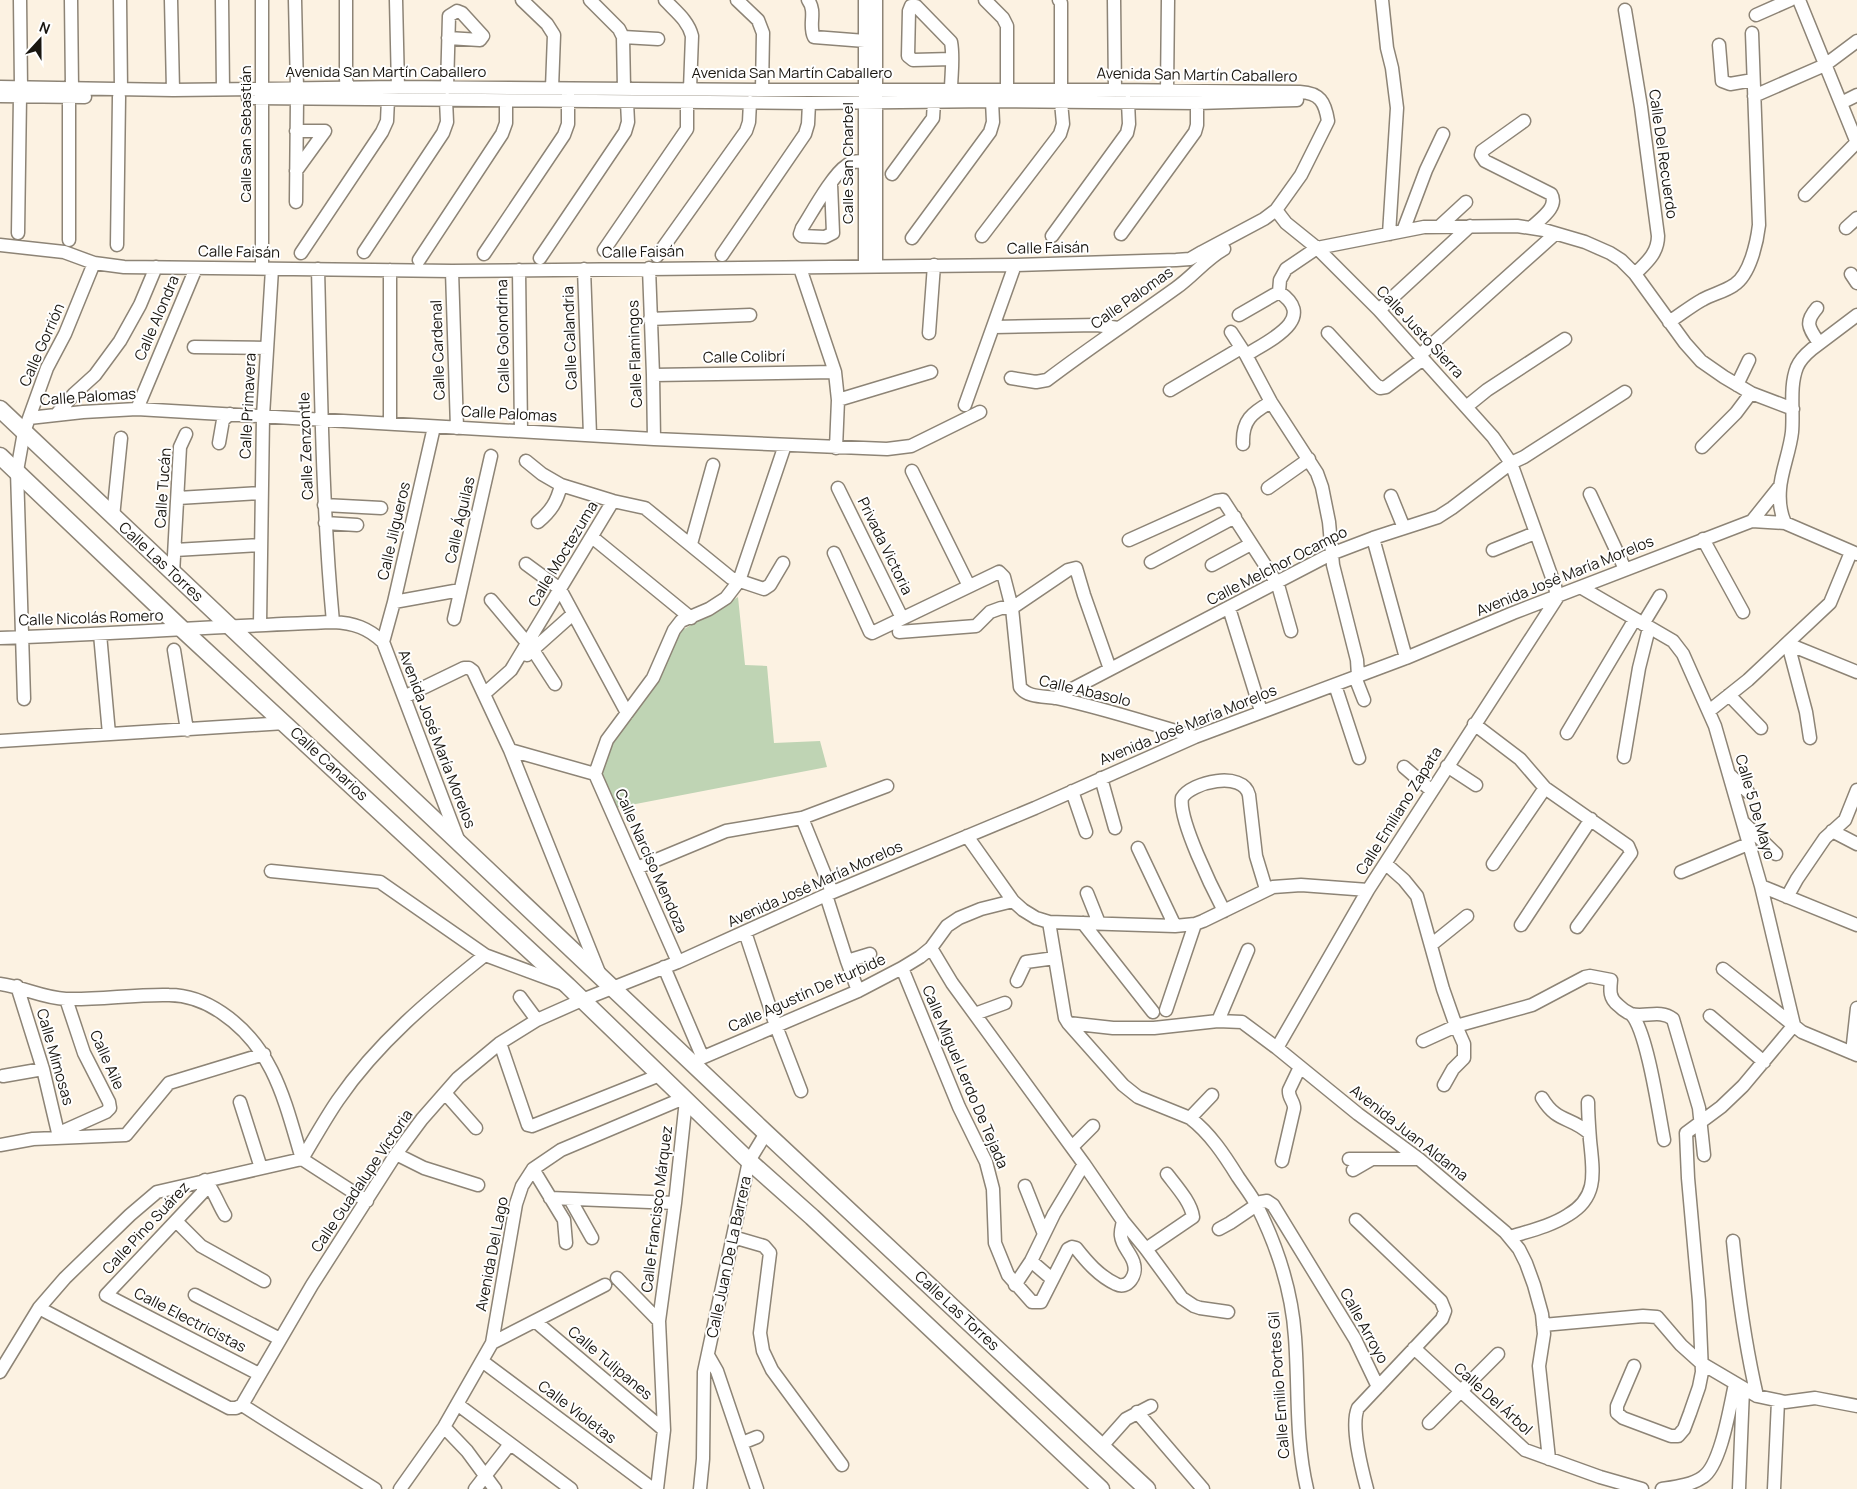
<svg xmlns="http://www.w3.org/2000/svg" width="1857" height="1489" viewBox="0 0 1857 1489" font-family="Manrope,sans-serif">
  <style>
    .green { fill: #bfd4b4 }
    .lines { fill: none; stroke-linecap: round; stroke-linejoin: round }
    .minor-casing { stroke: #8d8476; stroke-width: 15 }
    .major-casing { stroke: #8d8476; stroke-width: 19 }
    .minor { stroke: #fff; stroke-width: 12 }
    .major { stroke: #fff; stroke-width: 16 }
    .labels { text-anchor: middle; stroke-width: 4; stroke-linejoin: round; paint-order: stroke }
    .street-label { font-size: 15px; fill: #191610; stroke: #fff }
  </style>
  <rect width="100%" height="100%" fill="#fcf2e2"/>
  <path class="green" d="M738 597 745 665 767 666 774 743 820 741 827 767 615 808 600 773 608 748 655 684 681 631Z"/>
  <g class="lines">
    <g class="minor-casing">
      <path id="minor" d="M20 0 21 87
        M71 0 72 88
        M120 0 121 89
        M171 0 173 90
        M222 0 223 89
        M295 0 297 89
        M346 0V79L348 89
        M396 0 398 87
        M522 0 547 24 554 35 552 88
        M590 0 619 29 623 37 624 88
        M665 0C675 11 688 20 692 36L690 89
        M737 0 758 20 763 33 762 90
        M808 0C817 12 808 25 814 37L865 41
        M865 0V266
        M985 0 1003 18 1007 26V91
        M1059 0 1061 3V90
        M1114 0 1115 90
        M1382 0 1387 48 1392 68 1397 108 1389 234
        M1799 0 1857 143
        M1625 10 1641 107 1658 236C1658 253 1647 262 1635 274
        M1756 15 1790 0
        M623 37 658 39
        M1719 45 1722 81 1730 84 1753 80
        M0 87 173 90 398 87 762 90H1115L1300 92C1320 93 1325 102 1328 121L1301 175 1276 210 1264 219 1202 252 1190 259 1176 260 1015 265 452 271 124 267 94 263 64 252 0 245
        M447 88 449 16 457 11 462 13 483 36 480 40 448 38
        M951 91C951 75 954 58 951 42L916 6H911L909 11 908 56 913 60 952 59
        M1167 91 1168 0
        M0 96 85 97
        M1754 96 1825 65 1857 41
        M248 98 809 103 992 101 1197 103 1297 100
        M1841 103 1857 95
        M1524 121 1482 151 1481 155 1485 161 1551 194C1559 207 1540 219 1532 227
        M296 131H325
        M296 171 325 131
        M892 174 933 118 934 102
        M831 184 833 233 825 237 802 236 800 234 802 228C811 214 833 174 846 166 851 161 858 161 865 161
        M1805 195 1857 142
        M296 202 297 99
        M1276 210 1286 223 1317 248 1379 310 1493 437 1511 463 1555 586 1557 598 1368 890 1277 1048
        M1440 226 1466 202
        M1846 228 1857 218
        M1403 231 1426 170 1443 134
        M18 233 20 96
        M1121 234 1195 132 1197 125V103
        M982 236 1060 134 1063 124 1061 102
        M1052 236 1127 133 1129 124 1128 102
        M912 238 990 132 993 122 992 101
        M69 240V97
        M117 245 119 97
        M604 250 687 129V102
        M364 252 443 133 447 122 446 100
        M301 253 382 132 387 121 388 99
        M484 254 564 135 568 124V94
        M722 255 805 134 808 124 809 103
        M657 256 746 131 749 122 750 102
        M540 258 625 132 628 122 627 102
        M419 260 502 134 506 123V101
        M876 265V0
        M262 268V0
        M649 268 653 375 654 439
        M800 268 835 372 838 400 836 448
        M318 269C321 387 322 505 333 622
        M584 269 590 435
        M390 270V424
        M519 270 521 431
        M452 271 457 428
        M1851 274 1857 283
        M1817 308C1804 323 1809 328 1819 343
        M1379 310 1470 226
        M1239 315 1279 292 1280 280 1286 269 1317 248 1424 227 1517 226 1544 230 1585 242 1610 253 1621 260 1635 274 1685 343 1701 361 1724 377 1751 393 1793 409
        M650 319 750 315
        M1669 322C1680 315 1691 306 1702 300 1712 294 1724 292 1734 285 1750 275 1757 242 1759 225L1752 33
        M994 327 1097 325 1118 328
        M1231 332 1246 355 1271 402 1317 473 1322 487 1329 522 1333 565 1357 660 1358 676
        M929 333 934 265
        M1328 333 1375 384 1380 388 1386 387 1423 359
        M194 347 267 348
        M1246 355C1268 341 1319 319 1279 292
        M1420 355 1555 234
        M653 375 835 372
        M1011 378 1036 382 1047 380C1089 348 1133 319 1176 288 1193 276 1206 259 1224 249
        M1737 385 1749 360
        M1170 390 1241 348
        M838 400 931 372
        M965 405 1015 265
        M1466 407 1487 390 1565 339
        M137 409 196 268
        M56 415 74 394 95 375 120 341 140 305 156 267
        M29 418 83 412 137 409 654 439 887 449 911 446 980 412
        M219 443 223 420 230 414
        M1243 444C1242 420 1252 413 1271 402
        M1702 447 1736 413 1751 393
        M526 461 542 474 561 485 613 501 645 508 731 578 764 589 770 585 783 563
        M912 471 969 586
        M838 488 902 618
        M1268 488 1309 459
        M1590 494 1625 569
        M1391 496 1404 528
        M178 498 261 493
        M324 505 381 508
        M113 517 121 438
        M1752 521 1780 486
        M538 522C551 511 557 502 561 485
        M325 523 357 525
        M1785 523C1780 512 1779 501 1780 489 1781 472 1790 451 1792 432 1794 411 1789 387 1797 367 1800 360 1806 354 1812 349L1857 315
        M592 537 691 618
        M1373 538 1406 658
        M1703 539 1743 612
        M1129 540 1216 501 1223 500 1278 585 1291 631
        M691 544 713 465
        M175 550 260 545
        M1493 550 1535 533
        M834 553 870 632 872 633 999 572 1004 577 1012 608 1020 687C1028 698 1044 696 1056 698 1103 708 1149 723 1195 737
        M1151 562 1235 517
        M526 564 560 589 627 713
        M1212 565 1251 544
        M173 574 180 447 186 434
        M1582 588 1673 641 1683 654 1715 726 1761 886 1794 1025
        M491 600 533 650 555 684
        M394 602 460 590
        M1229 608 1261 711
        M454 619 491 456
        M1643 624 1660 596
        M260 625 263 416 272 269
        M899 632 976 626 990 612 1001 608H1012L1068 570 1076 568 1084 595 1110 669
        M100 634 109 734
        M0 638C111 634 222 626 333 622 354 623 368 628 383 642L459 842
        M383 642 394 602 434 427
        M1788 644 1806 712 1810 738
        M1788 644 1857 672
        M174 650 187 730
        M527 655 573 614
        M1355 677 1364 700
        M1335 685 1359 758
        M484 694 511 670 613 501
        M1729 695 1761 728
        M404 697 464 668H469L473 671 510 750 600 975
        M1055 698 1331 554 1373 538 1438 517 1452 508 1511 463 1524 457 1625 392
        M24 699 17 471 24 432 47 368 65 334 94 263
        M1709 711 1748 680 1830 603 1851 552
        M1474 724 1520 759 1545 788 1628 846 1631 853 1577 927
        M1567 733 1635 619
        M0 741 285 723
        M510 750 595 774
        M1624 757 1639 668 1649 628
        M1447 766 1476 785
        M1404 767 1432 791
        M1730 775 1748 792
        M1101 778 1115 828
        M1072 791 1086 832
        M802 818 832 892
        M1744 823 1776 854
        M1832 831 1857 844
        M967 836 1013 901 1023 910 1036 918 1049 922 1175 926 1195 924 1203 921 1273 887 1301 885 1368 890
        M1138 848 1175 926
        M1386 864 1404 880 1417 896 1443 989 1456 1026 1464 1044V1058L1453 1069 1444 1085
        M1493 864 1545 788
        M637 868 726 831 802 818 887 786
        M271 871 380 882 485 955
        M1681 872 1748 844
        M1761 886 1857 925
        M1087 893 1099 923
        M826 895 847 961 858 991
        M1787 897 1797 879 1825 838 1845 820 1857 790
        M1224 911C1213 890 1178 819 1182 798 1191 782 1243 770 1249 795L1256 856 1266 889
        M1049 922 1065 1018 1068 1023 1123 1085 1138 1097 1190 1118C1210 1133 1225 1156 1238 1177 1244 1186 1252 1196 1257 1206 1277 1246 1292 1293 1295 1337 1299 1389 1295 1438 1307 1489
        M1083 923 1153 1012
        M1521 925 1591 819
        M745 932 776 1026 801 1091
        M1431 945 1467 916
        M931 948 952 983 1084 1164 1123 1221 1146 1249 1182 1298 1194 1306 1200 1308 1228 1312
        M847 961 870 954
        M678 962 595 774 607 740 653 678 674 630 681 621 709 609 726 598 739 581 785 445
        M664 967 702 1056
        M902 968 959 1107 986 1162 993 1189 995 1243 1008 1275 1032 1302H1041L1068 1249 1072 1247 1076 1248C1087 1262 1099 1276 1116 1284 1128 1290 1137 1275 1134 1264 1132 1254 1122 1247 1121 1236 1120 1232 1122 1226 1123 1221
        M1723 969 1802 1032 1857 1055
        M1017 981 1026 962 1055 958
        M0 984C23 987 43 998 66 999 100 1000 135 994 169 995 188 995 206 1002 222 1013 274 1048 285 1102 302 1159L367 1201
        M17 986 43 1069 59 1137
        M520 997 537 1020
        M1166 1010 1195 924
        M975 1014 1005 1003
        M1631 1014C1647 1030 1659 1114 1664 1140
        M1710 1016 1764 1062
        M1218 1021 1248 950
        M1068 1023 1113 1028H1154L1218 1021 1242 1022 1277 1048 1358 1114 1419 1159 1505 1232 1519 1249 1526 1263 1534 1285 1542 1314 1544 1334 1539 1366 1549 1459
        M1423 1041 1456 1026 1532 1005 1585 977 1590 976 1611 980C1610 990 1609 998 1618 1005 1621 1008 1626 1012 1631 1014 1644 1018 1660 1009 1673 1019L1699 1108 1704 1155
        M500 1043 528 1125 532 1126 660 1075
        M1852 1053 1857 1008
        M692 1062 858 991 902 968 920 957 931 948 947 926 959 918 981 909 1013 901
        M3 1076 43 1069
        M445 1093 476 1128
        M1542 1098C1557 1123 1570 1116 1589 1133
        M240 1102 261 1168
        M1190 1118 1212 1095
        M59 1133 106 1112 110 1108 109 1102 84 1053 66 999
        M0 1145 33 1139 126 1135 169 1083 264 1054
        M1072 1147 1093 1126
        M396 1154 424 1168 478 1185
        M1349 1159H1419
        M1282 1161 1294 1109C1295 1102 1288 1098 1289 1090L1300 1067
        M533 1169 564 1220 566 1243
        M1353 1170 1372 1159
        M205 1180C214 1190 218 1204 225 1215
        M203 1181V1192L106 1295 259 1374
        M1025 1186 1044 1234
        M550 1198 675 1203
        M570 1199 592 1238
        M1356 1220 1441 1301 1445 1311 1442 1319 1358 1408C1350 1426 1362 1470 1367 1489
        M177 1222 201 1246 264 1281
        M1219 1229 1230 1223 1261 1202 1267 1201 1273 1205 1355 1339 1378 1387
        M733 1237 764 1246 770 1253 760 1333 763 1351 772 1370 842 1465
        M1510 1237C1529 1231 1551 1226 1568 1215 1599 1197 1593 1171 1590 1140 1589 1127 1588 1114 1588 1102
        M1733 1241C1738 1293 1745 1344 1757 1396
        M1146 1249 1193 1217C1191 1202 1176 1186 1167 1174
        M1031 1261 1052 1279
        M617 1278 659 1321
        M1015 1285 1031 1261 1054 1214 1084 1164
        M195 1295 280 1339
        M39 1308 229 1408H236L242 1405 312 1285 396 1154 422 1119 458 1078 500 1043 537 1020 582 1000 678 962 826 895 1035 808 1195 737 1406 658 1513 613 1752 521 1785 523 1857 554
        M535 1321 664 1430
        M1543 1325 1643 1316 1657 1317 1681 1345 1701 1363 1757 1396 1785 1402 1815 1398 1857 1406
        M492 1343 605 1285
        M1414 1348 1525 1450 1600 1477 1642 1489
        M709 1357 717 1371 757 1489
        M482 1361 653 1489
        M1634 1366 1617 1406V1413L1623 1418 1671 1436H1678L1684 1429 1690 1413 1699 1387 1702 1372 1699 1301 1688 1178 1686 1133 1721 1107 1743 1086 1794 1025
        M0 1372 39 1308 65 1278 130 1215 157 1192 302 1159C314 1139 325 1119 338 1100 377 1043 431 998 485 955L563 984
        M457 1404 571 1489
        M242 1405 375 1489
        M1137 1412 1203 1489
        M1429 1423 1498 1354
        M444 1427 467 1451 495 1489
        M742 1443 757 1437
        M1102 1446 1126 1419 1151 1406
        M400 1489 444 1427 492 1343 516 1204 522 1186 533 1169 561 1150 684 1098
        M475 1489 510 1444
        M657 1489 664 1430 659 1321 675 1203 686 1100
        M700 1489 703 1459 704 1372 749 1161 766 1133
        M1662 1489C1675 1487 1692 1485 1703 1477 1721 1465 1730 1406 1735 1384
        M1739 1489 1743 1389
        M1774 1489 1778 1401"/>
    </g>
    <g class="major-casing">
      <path id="major" d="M0 409 766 1133 1147 1489
        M0 456 183 630 568 986 749 1161 812 1217 1101 1489"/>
    </g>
    <use href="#minor" class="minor"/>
    <use href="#major" class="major"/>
  </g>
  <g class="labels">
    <g class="street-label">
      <text x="386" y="77">Avenida San Martín Caballero</text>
      <text x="792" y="78">Avenida San Martín Caballero</text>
      <text transform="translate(1197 75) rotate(1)" y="5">Avenida San Martín Caballero</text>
      <text transform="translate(246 134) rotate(-90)" y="5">Calle San Sebastián</text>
      <text transform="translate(1663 154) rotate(82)" y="5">Calle Del Recuerdo</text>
      <text transform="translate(848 163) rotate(-90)" y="5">Calle San Charbel</text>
      <text transform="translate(1048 248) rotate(-1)" y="5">Calle Faisán</text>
      <text transform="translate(239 252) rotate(1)" y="5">Calle Faisán</text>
      <text transform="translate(643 252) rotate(-1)" y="5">Calle Faisán</text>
      <text transform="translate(1132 298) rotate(-35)" y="5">Calle Palomas</text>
      <text transform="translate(157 318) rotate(-67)" y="5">Calle Alondra</text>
      <text transform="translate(1420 332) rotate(47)" y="5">Calle Justo Sierra</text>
      <text transform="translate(503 336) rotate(-91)" y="5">Calle Golondrina</text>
      <text transform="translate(570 338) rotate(-92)" y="5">Calle Calandria</text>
      <text transform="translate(42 345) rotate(-66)" y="5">Calle Gorrión</text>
      <text transform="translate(438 350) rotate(-92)" y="5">Calle Cardenal</text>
      <text transform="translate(635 354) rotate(-92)" y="5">Calle Flamingos</text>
      <text transform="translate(744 357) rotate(-1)" y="5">Calle Colibrí</text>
      <text transform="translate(88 397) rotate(-4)" y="5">Calle Palomas</text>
      <text transform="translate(248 406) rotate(-87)" y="5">Calle Primavera</text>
      <text transform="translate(509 414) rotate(3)" y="5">Calle Palomas</text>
      <text transform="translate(306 446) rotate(-92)" y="5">Calle Zenzontle</text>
      <text transform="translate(163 488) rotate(-86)" y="5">Calle Tucán</text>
      <text transform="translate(460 520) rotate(-77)" y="5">Calle Águilas</text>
      <text transform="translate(394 531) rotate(-77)" y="5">Calle Jilgueros</text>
      <text transform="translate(885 546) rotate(64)" y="5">Privada Victoria</text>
      <text transform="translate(563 554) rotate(-59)" y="5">Calle Moctezuma</text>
      <text transform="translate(161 562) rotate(43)" y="5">Calle Las Torres</text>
      <text transform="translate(1277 566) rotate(-27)" y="5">Calle Melchor Ocampo</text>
      <text transform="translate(1565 576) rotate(-22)" y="5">Avenida José María Morelos</text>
      <text transform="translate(91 618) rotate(-2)" y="5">Calle Nicolás Romero</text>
      <text transform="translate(1085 691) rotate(13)" y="5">Calle Abasolo</text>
      <text transform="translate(1188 725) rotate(-22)" y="5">Avenida José María Morelos</text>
      <text transform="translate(437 739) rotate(69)" y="5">Avenida José María Morelos</text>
      <text transform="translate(329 764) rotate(43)" y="5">Calle Canarios</text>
      <text transform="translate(1755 807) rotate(74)" y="5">Calle 5 De Mayo</text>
      <text transform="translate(1399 811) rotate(-58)" y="5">Calle Emiliano Zapata</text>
      <text transform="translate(651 861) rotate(66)" y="5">Calle Narciso Mendoza</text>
      <text transform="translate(815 884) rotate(-24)" y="5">Avenida José María Morelos</text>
      <text transform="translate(807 993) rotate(-24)" y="5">Calle Agustín De Iturbide</text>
      <text transform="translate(55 1057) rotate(74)" y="5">Calle Mimosas</text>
      <text transform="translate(107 1060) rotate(66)" y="5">Calle Aile</text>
      <text transform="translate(965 1077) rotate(67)" y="5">Calle Miguel Lerdo De Tejada</text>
      <text transform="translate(1409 1133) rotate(38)" y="5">Avenida Juan Aldama</text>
      <text transform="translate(362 1181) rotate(-56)" y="5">Calle Guadalupe Victoria</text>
      <text transform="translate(657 1209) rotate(-83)" y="5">Calle Francisco Márquez</text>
      <text transform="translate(146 1228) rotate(-47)" y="5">Calle Pino Suárez</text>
      <text transform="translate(492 1254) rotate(-79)" y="5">Avenida Del Lago</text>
      <text transform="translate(729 1257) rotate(-78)" y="5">Calle Juan De La Barrera</text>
      <text transform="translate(957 1311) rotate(43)" y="5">Calle Las Torres</text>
      <text transform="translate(190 1320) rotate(27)" y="5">Calle Electricistas</text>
      <text transform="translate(1364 1326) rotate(61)" y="5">Calle Arroyo</text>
      <text transform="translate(610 1363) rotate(40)" y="5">Calle Tulipanes</text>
      <text transform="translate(1279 1385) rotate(-94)" y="5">Calle Emilio Portes Gil</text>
      <text transform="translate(1493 1399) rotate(42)" y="5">Calle Del Árbol</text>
      <text transform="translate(577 1412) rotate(37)" y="5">Calle Violetas</text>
    </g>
  </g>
  <g transform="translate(40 40) rotate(21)" stroke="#ffffff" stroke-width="4" paint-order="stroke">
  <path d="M0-4L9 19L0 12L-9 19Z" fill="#191610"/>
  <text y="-8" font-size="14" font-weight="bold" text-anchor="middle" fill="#191610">N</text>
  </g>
</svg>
